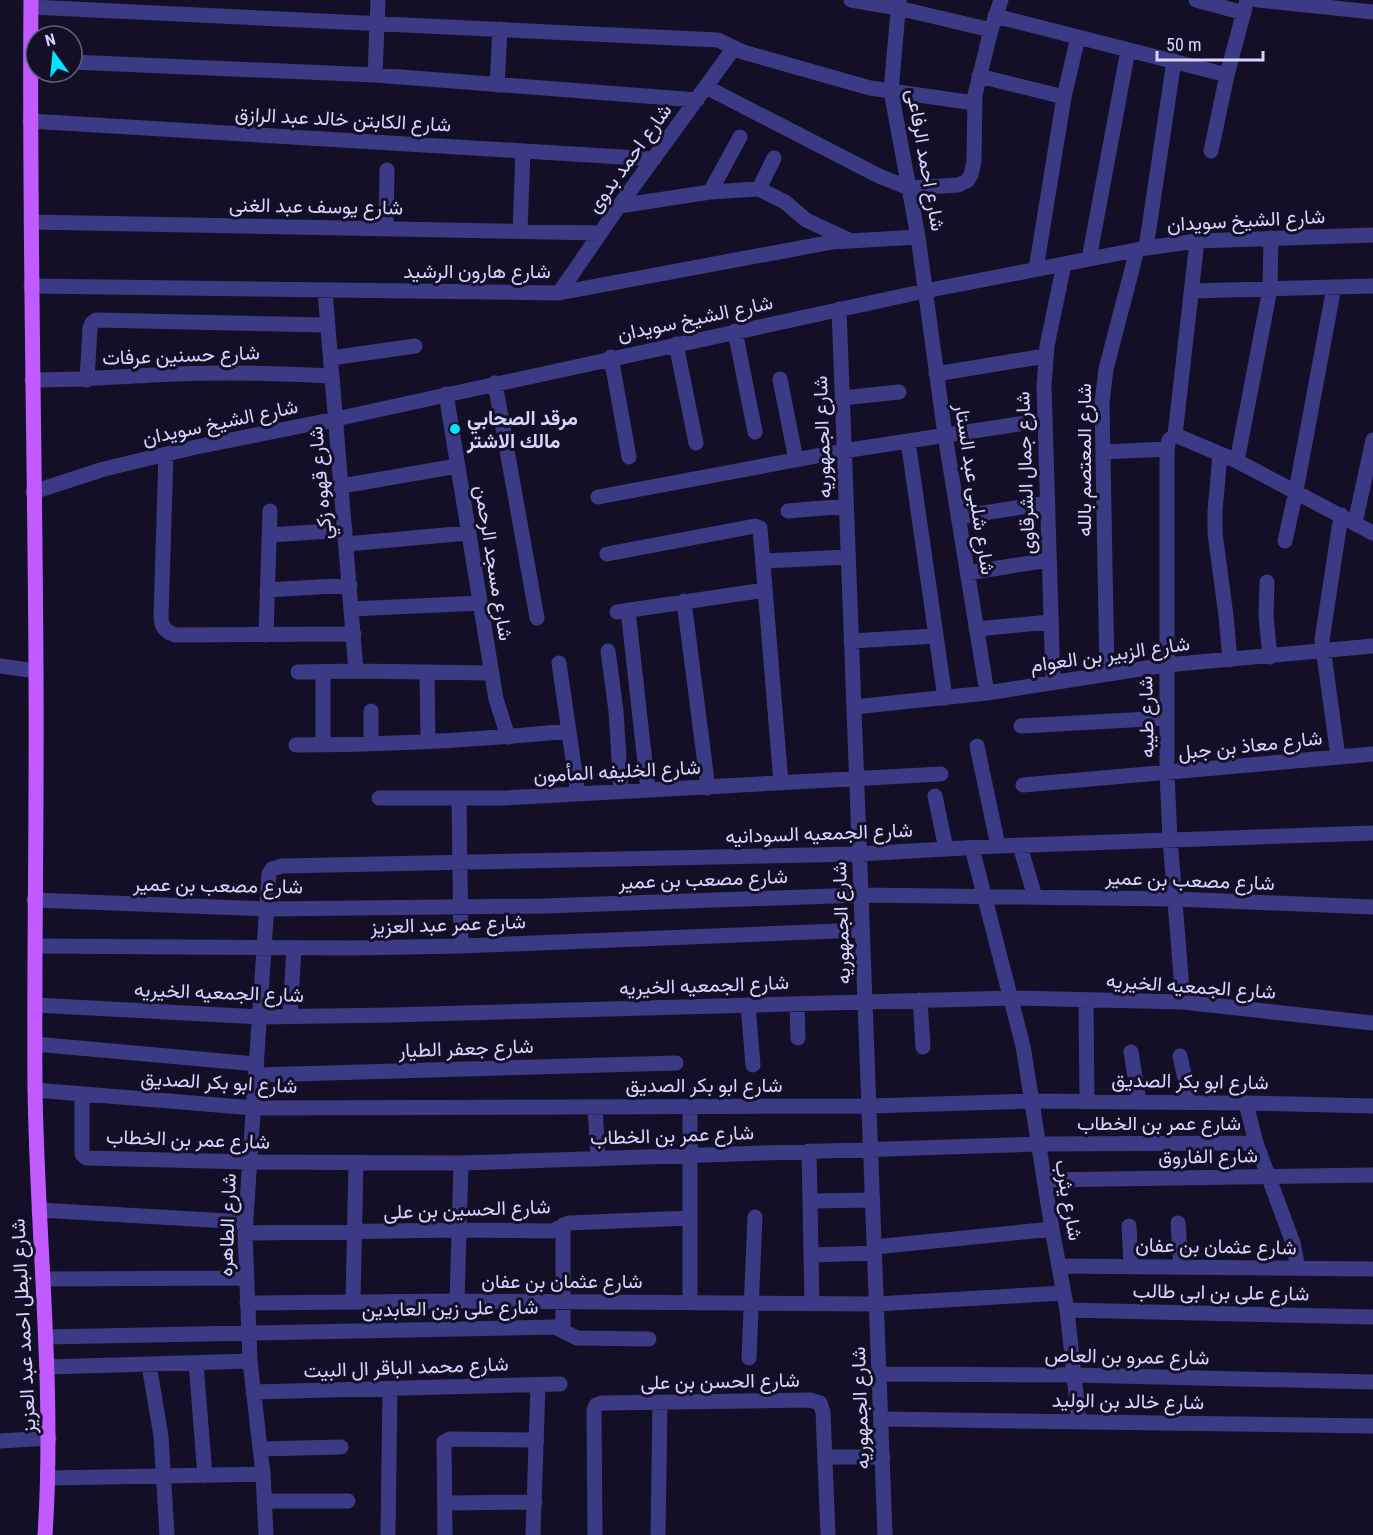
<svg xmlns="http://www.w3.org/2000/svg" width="1373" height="1535" viewBox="0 0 1373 1535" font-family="'Roboto Condensed',Vazirmatn,sans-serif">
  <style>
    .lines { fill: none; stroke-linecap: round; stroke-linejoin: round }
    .minor { stroke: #3d3a85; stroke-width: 15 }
    .major { stroke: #c25bff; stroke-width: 15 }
    .poi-dot { fill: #00e5ff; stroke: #130f26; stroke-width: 2 }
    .labels { text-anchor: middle; stroke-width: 6; stroke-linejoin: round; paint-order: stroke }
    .street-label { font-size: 20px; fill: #d9d4ff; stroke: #130f26 }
    .poi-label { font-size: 20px; font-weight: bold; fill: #d9d4ff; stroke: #130f26; text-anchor: start }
  </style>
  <rect width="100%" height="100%" fill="#130f26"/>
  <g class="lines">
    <path class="minor" d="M851 0 898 8 991 30
      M899 0 891 91 918 237 945 435 987 693
      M1196 0 1244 13
      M1258 0 1373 12
      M31 7 718 40 743 52 870 88 974 103
      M995 16 1227 75
      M72 62 375 75 697 100
      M375 75 378 0
      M979 76 1064 97
      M497 85 500 29
      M706 87 879 176 909 188 958 185 967 181 971 175 974 161 975 95 991 30 1001 0
      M30 121 654 159
      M1211 151 1227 75 1247 0
      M759 189 774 158
      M710 192 740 137
      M619 206 710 192 759 189 785 202 806 220 849 240
      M31 222 600 233
      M386 228 387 170
      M520 231 523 151
      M1146 248 1174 61
      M1089 259 1128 50
      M1036 269 1064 97 1078 37
      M31 286 559 293 832 242 918 237
      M325 291 356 671
      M1193 291 1373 286
      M559 293 619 206 734 48
      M839 309 885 1535
      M735 331 755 432
      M676 344 696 443
      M611 357 629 457
      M331 358 415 346
      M936 374 1045 356
      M780 379 796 460
      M32 380C80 380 127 376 175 374 227 372 280 373 332 376
      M87 380 90 328 92 323 96 320 327 325
      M495 383 537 618
      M446 394 496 699 508 737
      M842 398 899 392
      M1175 435 1169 440 1167 449V774L1170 839 1183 1002
      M1175 435 1237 461 1373 533
      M1175 435 1197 241
      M908 441 945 698
      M1103 452 1167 449
      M166 454 161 617C161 627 166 632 175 635L354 634
      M1220 455 1215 511V533L1226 616 1230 660
      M1237 461 1270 289 1271 238
      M342 486 457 466
      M33 492 104 469 196 447 336 419 925 291 1146 248 1197 241 1373 235
      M598 497 843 451 1045 420
      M788 511 846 506
      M958 517 1047 503
      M1355 523 1373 440
      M270 535 345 530
      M1285 541 1296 491 1334 287
      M347 544 467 533
      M607 554 755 526 760 528 781 783
      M764 561 848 557
      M967 573 1049 560
      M1267 582 1266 616 1270 657
      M267 590 350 585
      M684 601 708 788
      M352 609 480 603
      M628 610 648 790
      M617 612 765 590
      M976 629 1050 622
      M266 635 270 511
      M851 641 936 636
      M608 651 616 711 621 791
      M559 663 578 794
      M0 666 36 671
      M298 672 356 671 491 673
      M427 672 428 741
      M1107 674 1102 403 1106 369 1137 250
      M1053 683 1044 385 1047 346 1064 264
      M854 707 987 693 1166 665 1373 646
      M1021 726 1167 718
      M371 744V711
      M296 745C387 745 478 740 569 731
      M323 745V672
      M977 746 998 846
      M1338 757 1322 640 1341 515
      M1023 785 1373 754
      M935 796 946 849
      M379 798H504L941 774
      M459 798 461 946
      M1020 846 1035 897
      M972 848 1023 1046 1052 1229 1067 1310 1079 1422
      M34 900 267 909 544 906 861 895 1176 899 1373 907
      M35 946 353 948 461 946 862 930
      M920 1000 923 1047
      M1086 1000 1087 1101
      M797 1004 798 1038
      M35 1005 260 1017 391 1015 1012 998 1183 1002 1373 1023
      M748 1005 753 1065
      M290 1017 294 948
      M35 1044 257 1064
      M1131 1052 1139 1101
      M1180 1056 1190 1102
      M257 1075 676 1063
      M35 1090 254 1108 869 1106 1032 1101 1246 1103 1373 1106
      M82 1094V1154L86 1158 250 1162 461 1163 1038 1144 1256 1143
      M1246 1103 1256 1143 1293 1243 1298 1268
      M595 1107 598 1159
      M809 1151 812 1304
      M1044 1180 1373 1175
      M811 1201 873 1200
      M39 1210 245 1222
      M1178 1223 1181 1267
      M1129 1226 1131 1266
      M245 1233 460 1230 552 1231 569 1223 689 1218
      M875 1247 1052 1229
      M812 1255 875 1253
      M1059 1266 1373 1269
      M43 1279 246 1278
      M353 1301 356 1163
      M457 1301 461 1163
      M247 1303 457 1301 877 1304 1064 1293
      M690 1303V1106
      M1067 1310 1373 1317
      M563 1331V1225
      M46 1337 555 1327 577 1338 649 1339
      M749 1358 755 1217
      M196 1363 205 1476
      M149 1365 161 1436 167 1535
      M48 1367 250 1361
      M880 1374 1075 1375 1373 1382
      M253 1392 560 1384
      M881 1419 1373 1426
      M0 1441 49 1438
      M260 1449 341 1447
      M825 1457H883
      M49 1478 263 1474
      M265 1501H348
      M445 1503 535 1502
      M266 1535 263 1474 250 1361 245 1233 269 874 272 869 282 866 859 854 998 846 1373 833
      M388 1535 390 1389
      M445 1535 444 1442 450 1439 537 1440
      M533 1535 538 1385
      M595 1535 594 1411 596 1405 602 1403 810 1400 820 1403 823 1412 828 1535
      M658 1535 660 1403"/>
    <path class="major" d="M31 0C29 224 35 447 36 671 37 810 34 949 35 1088 37 1237 55 1386 45 1535"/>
  </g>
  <circle class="poi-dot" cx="455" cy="429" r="6"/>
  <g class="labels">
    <g class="street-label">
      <text transform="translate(343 119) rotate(3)" y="7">شارع الكابتن خالد عبد الرازق</text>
      <text transform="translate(629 158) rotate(-54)" y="7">شارع احمد بدوى</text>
      <text transform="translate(926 160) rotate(80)" y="7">شارع احمد الرفاعى</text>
      <text transform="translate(316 206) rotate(1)" y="7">شارع يوسف عبد الغنى</text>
      <text transform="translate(1246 220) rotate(-3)" y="7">شارع الشيخ سويدان</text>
      <text x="477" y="278">شارع هارون الرشيد</text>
      <text transform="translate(695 318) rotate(-12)" y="7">شارع الشيخ سويدان</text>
      <text transform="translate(181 355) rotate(-2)" y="7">شارع حسنين عرفات</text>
      <text transform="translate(220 422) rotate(-12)" y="7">شارع الشيخ سويدان</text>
      <text transform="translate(822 437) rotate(-92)" y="7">شارع الجمهوريه</text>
      <text transform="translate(1084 460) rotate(-90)" y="7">شارع المعتصم بالله</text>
      <text transform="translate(1025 473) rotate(-92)" y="7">شارع جمال الشرقاوى</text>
      <text transform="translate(320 483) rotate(-95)" y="7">شارع قهوه زكي</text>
      <text transform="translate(975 489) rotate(81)" y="7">شارع شلبى عبد الستار</text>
      <text transform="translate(494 563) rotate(81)" y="7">شارع مسجد الرحمن</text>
      <text transform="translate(1110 654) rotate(-8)" y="7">شارع الزبير بن العوام</text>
      <text transform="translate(1146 717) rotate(-91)" y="7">شارع طيبه</text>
      <text transform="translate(1250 745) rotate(-6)" y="7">شارع معاذ بن جبل</text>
      <text transform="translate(617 771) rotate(-3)" y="7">شارع الخليفه المأمون</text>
      <text transform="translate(819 833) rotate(-2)" y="7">شارع الجمعيه السودانيه</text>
      <text transform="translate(703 879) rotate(-2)" y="7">شارع مصعب بن عمير</text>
      <text transform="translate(1190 880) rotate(2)" y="7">شارع مصعب بن عمير</text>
      <text transform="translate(218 885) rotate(1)" y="7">شارع مصعب بن عمير</text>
      <text transform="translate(841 923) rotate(-92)" y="7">شارع الجمهوريه</text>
      <text transform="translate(448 924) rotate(-2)" y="7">شارع عمر عبد العزيز</text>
      <text transform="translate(704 985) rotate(-2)" y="7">شارع الجمعيه الخيريه</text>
      <text transform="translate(1191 986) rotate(4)" y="7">شارع الجمعيه الخيريه</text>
      <text transform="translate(219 992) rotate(2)" y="7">شارع الجمعيه الخيريه</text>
      <text transform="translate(466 1048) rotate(-2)" y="7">شارع جعفر الطيار</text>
      <text transform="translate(1190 1081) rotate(1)" y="7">شارع ابو بكر الصديق</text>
      <text transform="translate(219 1082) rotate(3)" y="7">شارع ابو بكر الصديق</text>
      <text x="704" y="1092">شارع ابو بكر الصديق</text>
      <text x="1159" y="1130">شارع عمر بن الخطاب</text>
      <text transform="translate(672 1135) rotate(-2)" y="7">شارع عمر بن الخطاب</text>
      <text transform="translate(188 1139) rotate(2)" y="7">شارع عمر بن الخطاب</text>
      <text transform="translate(1208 1156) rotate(-1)" y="7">شارع الفاروق</text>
      <text transform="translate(1069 1200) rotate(80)" y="7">شارع يثرب</text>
      <text transform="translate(467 1209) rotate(-2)" y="7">شارع الحسين بن على</text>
      <text transform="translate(227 1225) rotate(-88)" y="7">شارع الطاهره</text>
      <text transform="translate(1216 1246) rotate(1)" y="7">شارع عثمان بن عفان</text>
      <text x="562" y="1288">شارع عثمان بن عفان</text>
      <text transform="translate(1221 1292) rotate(1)" y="7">شارع على بن ابى طالب</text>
      <text transform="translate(450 1308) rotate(-1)" y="7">شارع على زين العابدين</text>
      <text transform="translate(23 1326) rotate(-93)" y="7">شارع البطل احمد عبد العزيز</text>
      <text transform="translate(1127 1356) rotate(1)" y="7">شارع عمرو بن العاص</text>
      <text transform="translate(406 1367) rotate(-2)" y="7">شارع محمد الباقر ال البيت</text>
      <text transform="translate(720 1381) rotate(-1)" y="7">شارع الحسن بن على</text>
      <text transform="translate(1128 1401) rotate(1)" y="7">شارع خالد بن الوليد</text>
      <text transform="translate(860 1408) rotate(-92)" y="7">شارع الجمهوريه</text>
    </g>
    <g class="poi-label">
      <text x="467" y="425">مرقد الصحابي<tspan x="467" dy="23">مالك الاشتر</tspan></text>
    </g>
  </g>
  <g transform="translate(54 54) rotate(345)"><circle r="28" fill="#130f26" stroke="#625e7d" stroke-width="1.5"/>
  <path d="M0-4.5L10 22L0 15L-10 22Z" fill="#00e5ff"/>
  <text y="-9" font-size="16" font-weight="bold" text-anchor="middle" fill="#d9d4ff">N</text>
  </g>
  <path d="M1157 51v9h106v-9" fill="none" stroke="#d9d4ff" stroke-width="3"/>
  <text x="1166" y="51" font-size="18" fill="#d9d4ff" stroke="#130f26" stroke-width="4.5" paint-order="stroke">50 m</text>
</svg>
